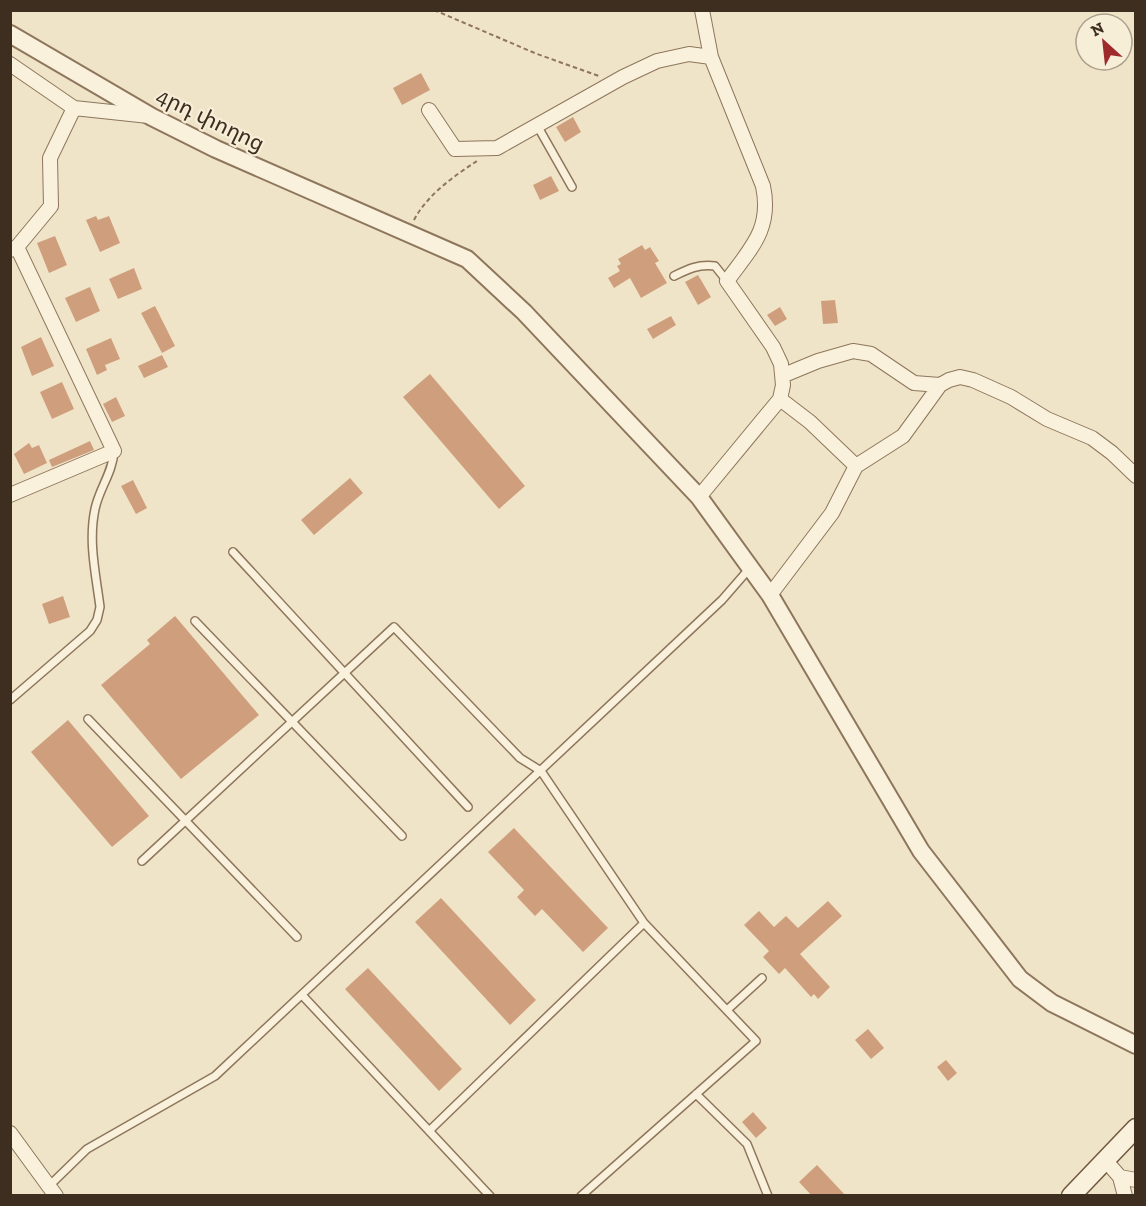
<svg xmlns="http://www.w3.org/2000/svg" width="1146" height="1206" viewBox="0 0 1146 1206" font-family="'Zilla Slab','Noto Sans Armenian',serif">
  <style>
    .building { fill: #cf9f7d }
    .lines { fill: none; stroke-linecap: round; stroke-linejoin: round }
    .service-casing { stroke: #8d765c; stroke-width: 10 }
    .minor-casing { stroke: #8d765c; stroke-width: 16 }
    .tertiary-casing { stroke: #8d765c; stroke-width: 20 }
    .secondary-casing { stroke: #6f573f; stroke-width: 21 }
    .path { stroke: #8d765c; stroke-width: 2; stroke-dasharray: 4.5 3; stroke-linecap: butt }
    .service { stroke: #faf1dc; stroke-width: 7 }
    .minor { stroke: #faf1dc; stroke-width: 14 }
    .tertiary { stroke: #faf1dc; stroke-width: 16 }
    .secondary { stroke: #faf1dc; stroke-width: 18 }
    .labels { text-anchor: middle; stroke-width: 4.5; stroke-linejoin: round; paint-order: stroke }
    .street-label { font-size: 22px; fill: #3d2e20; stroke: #f7eed8 }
  </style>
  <rect width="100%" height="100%" fill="#f0e4c8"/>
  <path class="building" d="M421 73 430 90 402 105 393 88Z
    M573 117 581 132 565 142 556 127Z
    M551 176 559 191 540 200 533 185Z
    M96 216 98 220 109 216 120 243 100 252 86 220Z
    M55 236 67 265 49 273 37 243Z
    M642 245 645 250 650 247 659 261 655 263 667 283 641 298 630 278 614 288 608 278 620 271 617 266 621 264 618 259Z
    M134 268 142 289 118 299 109 279Z
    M698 275 711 297 698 305 685 282Z
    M90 287 100 311 76 322 65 298Z
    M835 300 838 323 823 324 821 301Z
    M155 306 175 346 162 353 141 313Z
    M780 307 787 319 775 326 767 315Z
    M671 316 676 325 653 339 647 329Z
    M41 337 54 366 32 376 21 347Z
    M111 338 120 359 105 365 107 370 97 375 86 349Z
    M162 355 168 367 144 378 138 366Z
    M430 374 525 486 499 509 403 397Z
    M62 382 74 409 52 419 40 392Z
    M116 397 125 416 112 422 103 404Z
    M90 441 94 450 52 467 49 460Z
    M29 443 32 448 39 445 47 463 24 474 14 454Z
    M350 478 363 493 314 535 301 520Z
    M133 480 147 508 136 514 121 486Z
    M63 596 70 617 49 624 42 604Z
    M175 616 259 715 181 779 101 685 150 644 147 640Z
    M68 720 149 816 112 847 31 752Z
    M514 828 608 928 583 952 542 909 535 916 517 897 524 890 488 852Z
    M441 898 536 1000 510 1025 415 922Z
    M828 901 842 916 800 954 830 987 818 999 814 994 811 997 785 968 779 974 763 957 769 951 744 925 759 911 774 927 786 916 798 928Z
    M368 968 462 1069 439 1091 345 989Z
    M868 1029 884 1048 871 1059 855 1040Z
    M946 1060 957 1073 948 1081 937 1067Z
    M753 1112 767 1128 756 1138 742 1122Z
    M817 1165 846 1196H812L799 1182Z"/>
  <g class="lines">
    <g class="service-casing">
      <path id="service" d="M538 127 572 187
        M674 276C688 269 698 264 715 266L727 281
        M233 552 468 807
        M195 621 402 836
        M10 700 90 631 97 620 100 607C96 575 88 542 95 509 99 489 113 472 114 451
        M88 719 297 937
        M142 861 394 627 520 758 541 771 644 923 756 1041 581 1196
        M302 995 490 1196
        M727 1010 762 978
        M696 1094 747 1144 768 1196
        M429 1131 644 923
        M49 1186 87 1149 215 1076 722 600 749 569"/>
    </g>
    <g class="minor-casing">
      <path id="minor" d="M10 64 74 108 50 158 51 206 17 247 10 250
        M74 108 149 116
        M429 110 455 149 497 148 623 77 657 61 689 54 711 57
        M784 375 818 361 853 351 871 354 914 383 940 385
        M780 399 810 422 856 466
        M10 495 114 451 17 247
        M699 497 780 399 783 385 781 364 773 347 727 281C751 248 772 229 763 186L711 57 702 10
        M770 595 832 513 856 466 903 436 940 385 949 380 960 377 973 380 1011 397 1047 419 1092 438 1112 453 1136 476
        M10 1133 56 1196
        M1106 1161 1120 1177 1136 1180
        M1120 1177 1125 1196"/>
    </g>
    <g class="tertiary-casing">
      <path id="tertiary" d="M10 34 152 117 216 149 467 259 524 312 699 497 770 595 921 851 1020 979 1052 1003 1136 1045"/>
    </g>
    <g class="secondary-casing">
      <path id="secondary" d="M1071 1196 1136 1128"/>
    </g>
    <path class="path" d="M434 10 537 54 599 76
      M414 220C427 195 454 176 477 161"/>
    <use href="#service" class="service"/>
    <use href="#minor" class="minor"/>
    <use href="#tertiary" class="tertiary"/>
    <use href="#secondary" class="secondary"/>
  </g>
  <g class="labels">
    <g class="street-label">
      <text transform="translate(211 119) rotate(26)" y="8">4րդ փողոց</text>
    </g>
  </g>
  <rect width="1146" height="1206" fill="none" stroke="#3d2e20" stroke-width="24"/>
  <g transform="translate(1104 42) rotate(333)"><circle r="28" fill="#f7eed8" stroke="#ada18e" stroke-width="1.5"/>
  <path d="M0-4.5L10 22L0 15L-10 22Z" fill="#9e2a2b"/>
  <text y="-9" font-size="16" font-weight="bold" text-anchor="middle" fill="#3d2e20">N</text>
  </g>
</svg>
